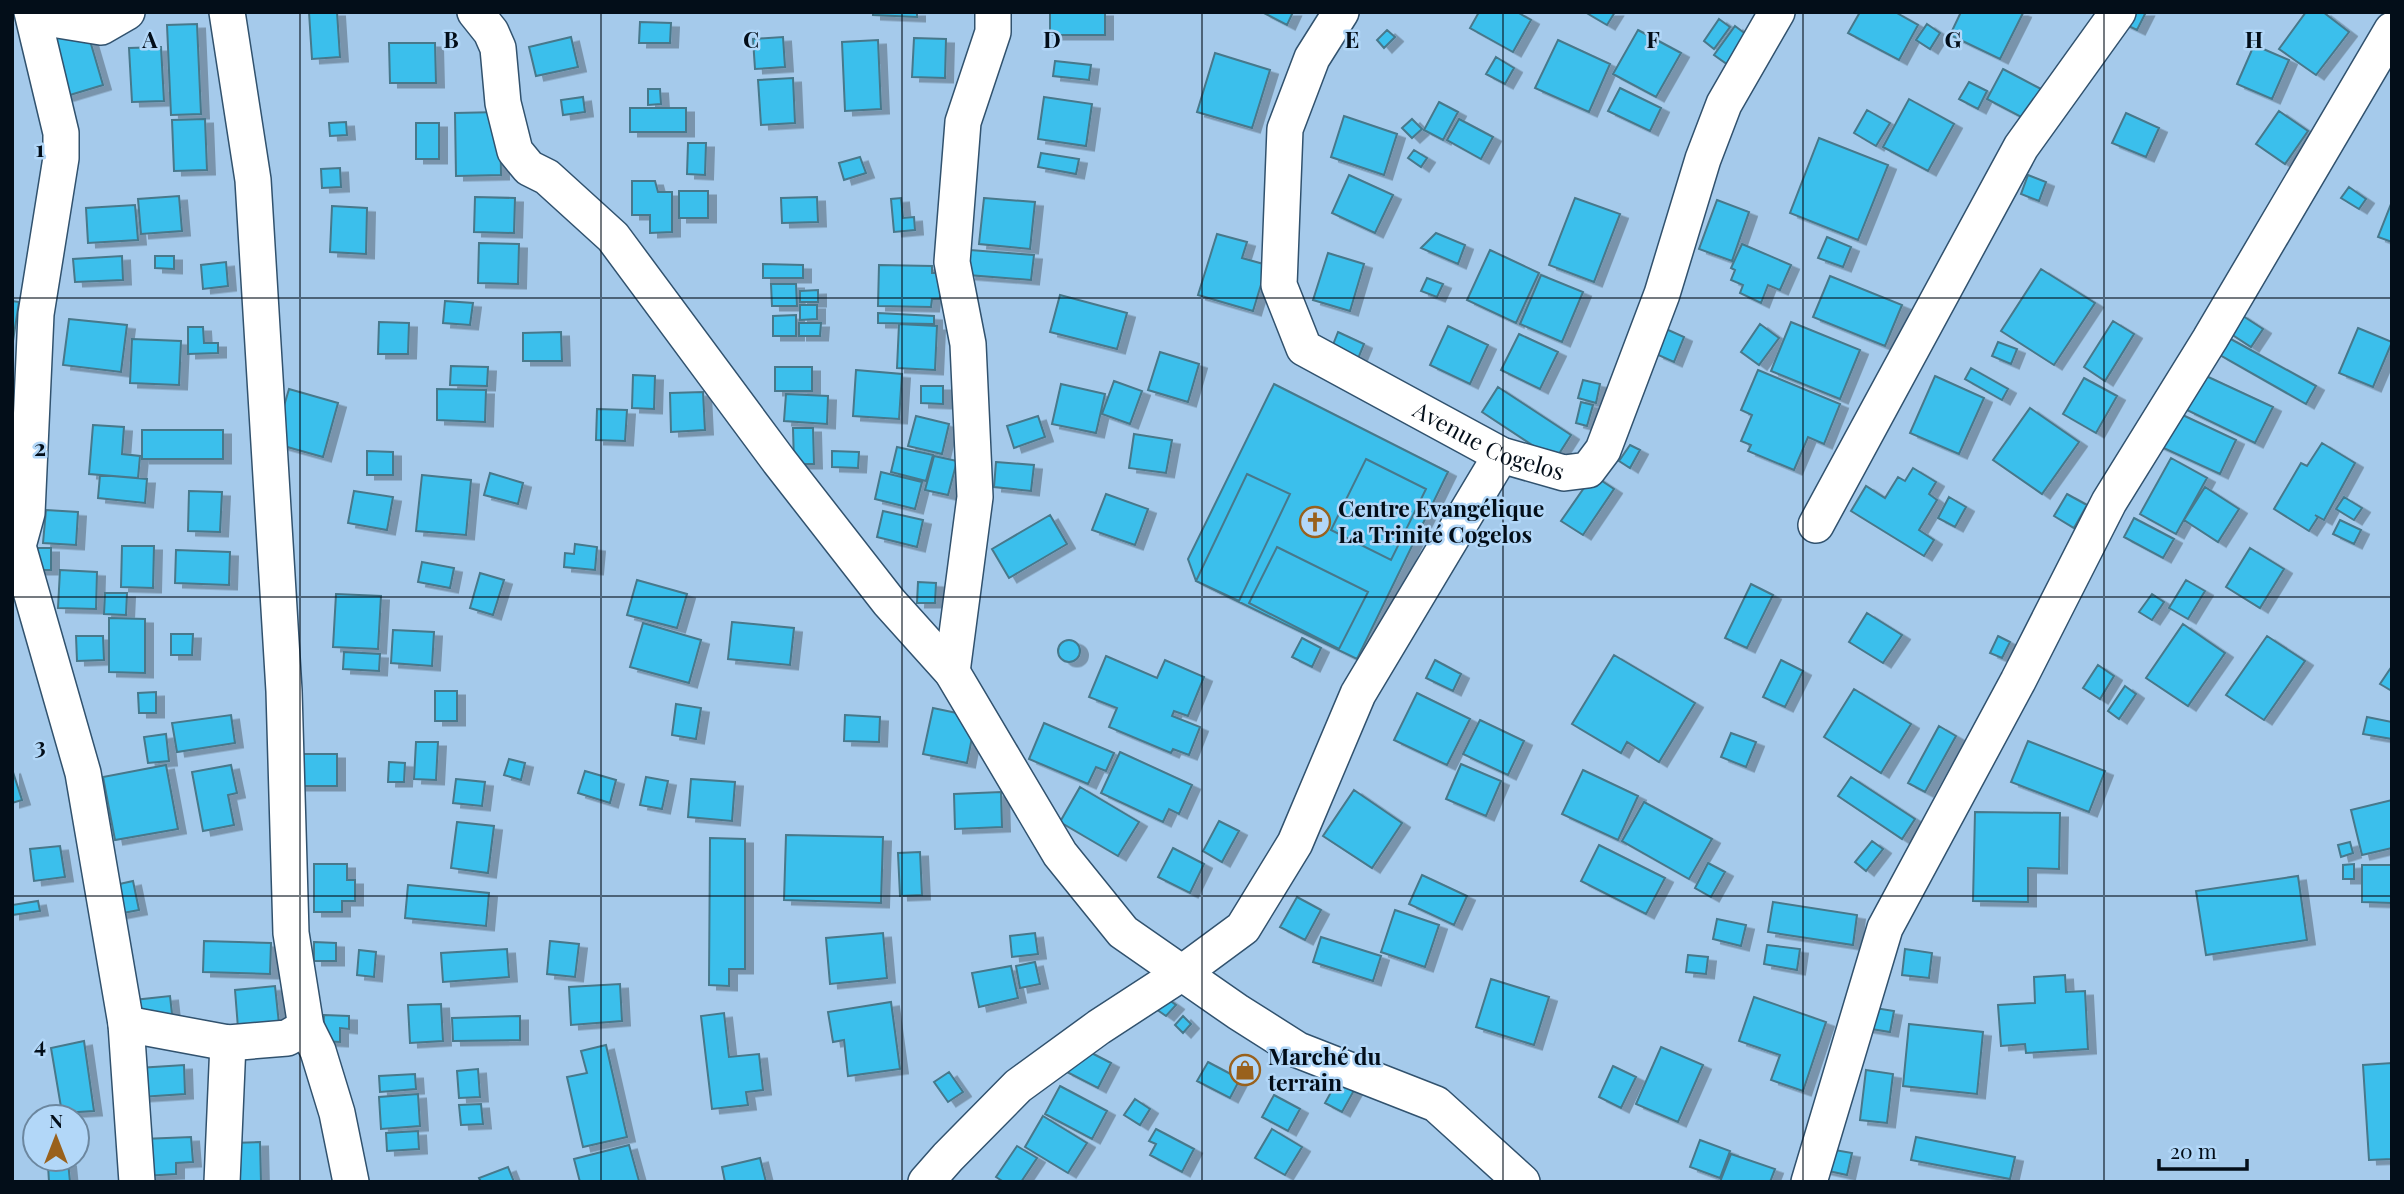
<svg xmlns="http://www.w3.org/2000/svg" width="2404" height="1194" viewBox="0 0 2404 1194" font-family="'Playfair Display',serif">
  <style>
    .building { fill: #3bbfec; stroke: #47788b; stroke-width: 2; filter: url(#shadow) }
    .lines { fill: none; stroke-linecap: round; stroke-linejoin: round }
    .minor-casing { stroke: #31526e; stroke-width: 38 }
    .minor { stroke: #fff; stroke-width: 35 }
    .grid { fill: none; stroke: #030e19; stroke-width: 2; stroke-opacity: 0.55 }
    .labels { text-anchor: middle; stroke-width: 5; stroke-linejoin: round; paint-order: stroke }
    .street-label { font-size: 23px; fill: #030e19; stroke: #b2d7f8 }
    .poi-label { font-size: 23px; font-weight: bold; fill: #030e19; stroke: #b2d7f8; text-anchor: start }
    .grid-label { font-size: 23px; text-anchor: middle; font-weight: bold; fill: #030e19; stroke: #b2d7f8; stroke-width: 5; stroke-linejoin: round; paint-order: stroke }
  </style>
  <defs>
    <filter id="shadow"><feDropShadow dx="8" dy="4.5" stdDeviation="0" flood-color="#0004"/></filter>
  </defs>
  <rect width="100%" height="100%" fill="#a5caeb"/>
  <path class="building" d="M309 12H337L340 57 312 59Z
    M873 12H917V17L873 15Z
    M1050 12H1105V35H1050Z
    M1262 12H1293L1287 25Z
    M1479 12H1517L1531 20 1513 52 1470 28Z
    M1585 12H1615L1607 25Z
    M1860 12H1895L1918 25 1899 60 1848 33Z
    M1961 12H2020L2023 13 2000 59 1950 35Z
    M2124 12H2146L2137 30 2120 22Z
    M2306 12H2323L2349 32 2316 75 2279 49Z
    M1719 19 1730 27 1714 49 1704 41Z
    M640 22 671 23 670 43H639Z
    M197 24 201 114 171 115 167 25Z
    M1927 24 1940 33 1930 49 1916 40Z
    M1735 26 1751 38 1731 67 1714 55Z
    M86 27 103 85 60 98 43 39Z
    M1387 30 1395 37 1384 48 1377 40Z
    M1638 30 1681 53 1656 97 1613 74Z
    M571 37 578 67 536 76 529 47Z
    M783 37 785 67 755 69 753 39Z
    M914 38 946 39 945 78 912 77Z
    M878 40 881 109 845 111 842 42Z
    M1558 40 1610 64 1589 112 1535 88Z
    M389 43H435L436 83H390Z
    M2254 45 2289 60 2272 99 2237 84Z
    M161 47 164 101 132 102 129 48Z
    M1215 53 1270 70 1252 128 1197 112Z
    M1496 57 1514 68 1505 84 1486 74Z
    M1055 61 1091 65 1089 80 1053 76Z
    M2003 69 2041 89 2025 119 1987 99Z
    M793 78 795 123 761 125 758 80Z
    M1969 82 1987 91 1978 109 1959 99Z
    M1620 88 1661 108 1650 131 1608 111Z
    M648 89H660L661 104 648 105Z
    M583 97 585 112 563 115 561 100Z
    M1044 97 1092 104 1086 146 1038 139Z
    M1909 99 1954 124 1928 171 1883 147Z
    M1439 102 1458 112 1443 140 1424 130Z
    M630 108H686V132H630Z
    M1867 110 1890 123 1876 146 1854 133Z
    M2279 111 2308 131 2285 164 2256 144Z
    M500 112 501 175 456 176 455 113Z
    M2126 113 2159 128 2146 157 2112 143Z
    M1344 116 1397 134 1384 175 1331 157Z
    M205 119 207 170 174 171 172 120Z
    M1412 119 1422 129 1412 138 1402 128Z
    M1459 119 1493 137 1481 159 1447 140Z
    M346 122 347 135 330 136 329 123Z
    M416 123H439V159H416Z
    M1819 138 1888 165 1858 240 1790 213Z
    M688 143H706L705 175 687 174Z
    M1414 150 1427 158 1421 167 1408 158Z
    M1041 153 1079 159 1076 174 1038 167Z
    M860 157 866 173 844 180 839 163Z
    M340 168 341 187 322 188 321 169Z
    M1349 175 1393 195 1375 233 1332 213Z
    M2028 175 2046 182 2039 201 2021 194Z
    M632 181H655L658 192H672V232L650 233V215H632Z
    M2349 187 2366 199 2359 209 2341 198Z
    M679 191H708V218H679Z
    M179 196 182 231 141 234 138 199Z
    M475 197 515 198 514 233 474 232Z
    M817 197 818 222 782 223 781 198Z
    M901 198 903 218 914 217 915 230 894 232 891 199Z
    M984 198 1035 202 1030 249 979 244Z
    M1575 198 1620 214 1594 282 1549 265Z
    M1717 200 1749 212 1732 261 1699 249Z
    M2391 204 2392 205V242L2378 237Z
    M135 205 138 240 88 243 86 208Z
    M332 206 367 208 366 254 330 252Z
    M1436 233 1465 245 1458 264 1421 248Z
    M1217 234 1247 242 1242 258 1267 265 1253 311 1198 295Z
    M1827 237 1851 247 1843 267 1818 258Z
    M479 243 519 244 518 284 478 283Z
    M1742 244 1791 265 1780 290 1768 285 1761 303 1740 293 1743 285 1731 280 1735 270 1731 268Z
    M970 250 1034 255 1031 280 968 275Z
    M1490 250 1539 273 1516 323 1467 300Z
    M1328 253 1364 264 1350 311 1313 300Z
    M122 256 123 280 75 282 73 259Z
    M155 256H174V269L155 268Z
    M226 262 228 286 203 289 201 265Z
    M763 264 803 265V278H763Z
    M879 265 932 266V273H941L940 299H932L931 307 878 306Z
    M2041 269 2095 303 2054 365 2001 331Z
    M1541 275 1583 292 1562 342 1520 324Z
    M1830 276 1902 305 1885 346 1813 317Z
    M1427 278 1443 284 1437 297 1421 291Z
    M771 284H796L797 306H772Z
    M818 290V302H800V291Z
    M1060 295 1127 313 1117 349 1050 332Z
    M12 301 19 302 13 341H12Z
    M445 301 473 303 470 325 443 323Z
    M800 305H817V319L800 320Z
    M878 313 934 316V324L878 323Z
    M2240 314 2263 329 2251 347 2228 332Z
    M796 315V336H773V316Z
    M69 319 127 325 121 372 63 365Z
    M2113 321 2134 334 2105 381 2084 367Z
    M379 322 409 323 408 354H378Z
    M1791 322 1860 350 1840 399 1771 371Z
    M799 323H821L820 336H799Z
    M899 324 937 326 935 370 897 368Z
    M1760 324 1779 338 1759 365 1741 352Z
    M1448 326 1488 345 1470 384 1430 365Z
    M188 327H203L204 343H218V353L188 354Z
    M2358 328 2392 342 2373 387 2339 373Z
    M1666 329 1684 337 1674 362 1656 354Z
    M561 332 562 361H523V333Z
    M1338 332 1364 344 1355 366 1329 355Z
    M1519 334 1558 352 1540 389 1501 370Z
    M2229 338 2316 386 2306 404 2220 355Z
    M132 339 181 341 179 385 130 383Z
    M1998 342 2017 349 2011 364 1992 356Z
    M1160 352 1199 364 1188 402 1148 390Z
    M451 366 488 367 487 386 450 385Z
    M775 367H812V391H775Z
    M1971 368 2008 389 2002 400 1965 379Z
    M856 370 902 374 899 419 853 416Z
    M1758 370 1840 404 1824 444 1808 437 1794 470 1748 451 1751 445 1741 441 1752 415 1741 410Z
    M633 375 655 376 654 409 632 408Z
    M2204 375 2273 407 2255 443 2187 410Z
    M1935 376 1984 398 1959 454 1910 433Z
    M2084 378 2117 396 2096 433 2063 414Z
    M1583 380 1600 384 1596 403 1578 398Z
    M1114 381 1142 391 1130 424 1102 414Z
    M1061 384 1105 394 1096 433 1052 424Z
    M1274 384 1448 472 1357 659 1196 581 1188 559Z
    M921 386H943V404L921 403Z
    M1498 387 1571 435 1555 460 1482 412Z
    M289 389 338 403 323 457 273 443Z
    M437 389 486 390 485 422 437 420Z
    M703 392 705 430 671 432 670 393Z
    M786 394 828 396 827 424 784 421Z
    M1581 402 1593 405 1587 426 1576 423Z
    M2030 408 2079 442 2042 494 1993 460Z
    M597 409 627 410 625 441 596 440Z
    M2172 410 2236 440 2220 474 2155 444Z
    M916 416 949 424 942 454 908 446Z
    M1038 416 1045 437 1014 448 1007 426Z
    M93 425 124 427 122 454 140 456 138 478 89 474Z
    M793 428H813L814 464H794Z
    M142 430H223V459H142Z
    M1134 434 1172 440 1166 473 1129 468Z
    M2322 443 2355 463 2324 520 2315 515 2318 517 2309 531 2274 509 2301 463 2307 466Z
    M1630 445 1640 450 1630 468 1619 461Z
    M897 447 933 455 926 481 891 472Z
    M367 451 393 452V475H367Z
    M832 451 859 452 858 468 832 467Z
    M934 456 957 461 948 495 925 490Z
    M2171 458 2207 478 2176 534 2140 514Z
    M1366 459 1426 489 1391 560 1331 530Z
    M996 462 1034 465 1031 491 994 487Z
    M1913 468 1936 482 1929 494 1937 500 1919 530 1934 540 1924 556 1851 511 1866 486 1885 498 1898 477 1905 481Z
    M881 472 922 482 915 509 875 499Z
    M490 473 523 483 518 504 484 495Z
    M1247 474 1290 494 1239 601 1196 581Z
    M100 475 147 479 145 503 98 498Z
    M422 475 471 480 466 535 416 531Z
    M1593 475 1614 489 1583 535 1561 521Z
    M2205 487 2239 509 2218 542 2184 520Z
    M189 491 222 492 220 532 188 531Z
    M354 491 393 497 387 530 348 523Z
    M1106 494 1148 509 1135 545 1092 530Z
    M2067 494 2087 505 2074 528 2054 516Z
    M1949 497 1966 507 1955 527 1938 518Z
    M2344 497 2362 508 2354 520 2336 509Z
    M46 510 78 512 76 545 43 543Z
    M883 511 923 520 917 547 877 537Z
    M1050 515 1067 544 1009 578 992 549Z
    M2134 518 2174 539 2163 558 2124 537Z
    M2340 520 2361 530 2354 544 2333 534Z
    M575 544 597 547 595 570 564 567 565 553 574 554Z
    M122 546H154L153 588 121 587Z
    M1277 547 1368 592 1339 649 1249 603Z
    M26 548H51V570H26Z
    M2250 548 2284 569 2260 608 2226 587Z
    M176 550 230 552 229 585 175 583Z
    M422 562 454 568 450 588 418 582Z
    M60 570 97 572 96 609 58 608Z
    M480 573 504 580 493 615 470 608Z
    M637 580 687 594 677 628 627 615Z
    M2186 580 2205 591 2188 619 2169 608Z
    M918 582 936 583 935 603H917Z
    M1751 584 1773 595 1747 648 1725 638Z
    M105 593H127L126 615 104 614Z
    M336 594 381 596 378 649 333 647Z
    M2152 594 2164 602 2152 620 2139 612Z
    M1867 613 1902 635 1883 663 1849 642Z
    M109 618 145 619V673L109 672Z
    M732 622 794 628 790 665 728 659Z
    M643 623 701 640 689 683 630 667Z
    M2183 624 2225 653 2188 706 2146 678Z
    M393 630 434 632 432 666 391 663Z
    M171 634H193L192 655H171Z
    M76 636H103L104 660 77 661Z
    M1998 636 2010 642 2002 658 1990 653Z
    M2267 636 2305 661 2264 720 2226 695Z
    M1302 638 1321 648 1312 667 1292 657Z
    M1058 651a11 11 0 1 1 22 0a11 11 0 1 1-22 0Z
    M344 652 380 654 379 671 343 669Z
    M1614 655 1695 703 1659 762 1627 742 1621 753 1572 724Z
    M1106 656 1157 678 1165 660 1204 677 1188 716 1174 711 1172 716 1200 727 1189 755 1173 749 1171 753 1109 727 1117 708 1089 697Z
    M1435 660 1461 674 1453 691 1426 678Z
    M1781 660 1803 671 1785 707 1763 697Z
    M2098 665 2114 676 2100 699 2083 688Z
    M2392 666V691L2380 684Z
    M2125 686 2136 694 2119 719 2108 711Z
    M1854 689 1911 724 1881 773 1824 737Z
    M435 691H457V721H435Z
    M156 692V713H139L138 693Z
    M1417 693 1470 719 1447 765 1394 740Z
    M676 704 701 708 696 739 672 735Z
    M933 708 976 717 967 763 923 754Z
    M231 715 235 743 177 752 172 723Z
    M845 715 880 717 879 742 844 741Z
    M2367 717 2392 722V739L2363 734Z
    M1480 720 1524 741 1508 775 1463 754Z
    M1044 723 1114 753 1106 771 1096 767 1088 784 1029 759Z
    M1939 726 1956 736 1925 792 1908 783Z
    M1731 733 1756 742 1746 767 1721 757Z
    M166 734 169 761 148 763 144 737Z
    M2028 741 2105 771 2089 812 2011 782Z
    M416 742H438L436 780 414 779Z
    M1120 752 1192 785 1179 814 1169 809 1163 822 1101 793Z
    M297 754H337V786H297Z
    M509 759 525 763 521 780 504 775Z
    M389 762 405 763 404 782H388Z
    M1461 764 1501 781 1486 816 1446 799Z
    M166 765 178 829 115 840 103 777Z
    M231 765 237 793 228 795 234 825 203 831 192 772Z
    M12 769 22 800 12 803Z
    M1583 770 1638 796 1618 840 1562 814Z
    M585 771 616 780 610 803 578 793Z
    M646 777 668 781 662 809 640 805Z
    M1851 777 1915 819 1902 839 1838 796Z
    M456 779 485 782 482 806 453 803Z
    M691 779 735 782 732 821 688 817Z
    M1080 787 1139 822 1118 856 1060 822Z
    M1354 790 1402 823 1372 868 1323 836Z
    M1001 792 1002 827 955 829 954 794Z
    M2392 800V848L2362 855 2351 810Z
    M1644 802 1712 839 1689 879 1622 841Z
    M1975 812 2060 813 2059 869 2028 868V902L1973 901Z
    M1219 821 1239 831 1222 862 1203 851Z
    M457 822 494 826 488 873 451 868Z
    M786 835 883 837 881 903 784 900Z
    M710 838 745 839V969H729V986L709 985Z
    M1872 841 1883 849 1866 871 1855 862Z
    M2350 842 2353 853 2341 857 2338 845Z
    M1599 845 1665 878 1646 914 1581 881Z
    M60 846 65 877 34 881 30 849Z
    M1173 848 1204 864 1190 893 1158 877Z
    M920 852 922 895 900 896 898 853Z
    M1708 863 1725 872 1711 897 1695 888Z
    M314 864H347V880H355V901H342V912H314Z
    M2354 864V879H2343V865Z
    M2362 865H2392V903L2362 902Z
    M1422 875 1467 896 1454 925 1409 904Z
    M2298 876 2307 940 2206 955 2196 891Z
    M133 881 139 910 112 915 106 887Z
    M408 885 489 893 486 926 405 918Z
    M1297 897 1321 910 1305 940 1280 927Z
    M38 901 40 911 12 915V905Z
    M1773 902 1857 915 1853 945 1768 932Z
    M1395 910 1439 925 1425 967 1381 952Z
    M1717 919 1746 925 1741 946 1713 939Z
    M883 933 887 978 830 984 826 938Z
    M1035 933 1038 954 1012 957 1010 936Z
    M1321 937 1381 956 1373 981 1313 962Z
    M204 941 271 943 270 974 203 972Z
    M550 941 579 944 575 977 547 974Z
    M314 942 336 943V961H314Z
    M1767 945 1800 949 1797 970 1764 964Z
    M507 949 509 977 443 982 441 953Z
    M1905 949 1932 953 1929 978 1902 975Z
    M359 950 376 952 374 977 357 975Z
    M1688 955 1708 957 1706 974 1686 972Z
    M1035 962 1040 984 1020 988 1016 966Z
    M1011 966 1018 998 979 1007 972 973Z
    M2065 975 2066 992 2085 991 2088 1049 2026 1053 2025 1044 2001 1046 1998 1005 2035 1003 2034 977Z
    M1491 979 1549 997 1534 1045 1476 1027Z
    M620 984 622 1021 571 1025 569 987Z
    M275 986 279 1024 238 1028 235 990Z
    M170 996 172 1014 136 1017 134 1000Z
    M1165 997 1176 1005 1166 1016 1156 1009Z
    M1754 997 1826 1022 1803 1091 1771 1080 1780 1055 1739 1041Z
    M891 1002 900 1069 848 1076 844 1040 833 1042 828 1012Z
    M441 1004 443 1041 410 1043 408 1005Z
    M1869 1007 1894 1011 1890 1032 1865 1028Z
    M724 1013 729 1057 759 1054 763 1090 746 1092 748 1105 712 1109 701 1016Z
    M324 1015 349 1016V1029L340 1028V1042L323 1041Z
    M520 1016V1040L453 1041 452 1018Z
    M1183 1016 1191 1024 1183 1033 1175 1025Z
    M1909 1024 1983 1032 1977 1094 1903 1086Z
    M84 1041 94 1111 62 1113 51 1048Z
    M606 1045 627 1137 583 1147 567 1077 587 1073 581 1051Z
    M1078 1046 1111 1063 1098 1088 1065 1071Z
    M1661 1047 1703 1065 1678 1122 1636 1104Z
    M1208 1062 1240 1079 1230 1098 1197 1081Z
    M2392 1063V1159L2369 1160 2363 1065Z
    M184 1065 185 1094 140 1097 138 1068Z
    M1613 1066 1636 1077 1621 1108 1599 1097Z
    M478 1069 480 1097 459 1098 457 1071Z
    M1866 1070 1893 1074 1887 1123 1860 1120Z
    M949 1072 963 1092 948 1102 934 1082Z
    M415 1074 416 1089 380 1092 379 1076Z
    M1340 1076 1357 1085 1342 1112 1325 1103Z
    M1060 1086 1107 1111 1092 1139 1045 1114Z
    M418 1094 420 1126 381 1129 379 1097Z
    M1274 1095 1300 1109 1288 1131 1262 1117Z
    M1135 1099 1150 1109 1140 1125 1124 1115Z
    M481 1104 483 1124 461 1125 459 1105Z
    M1043 1116 1087 1143 1068 1173 1025 1147Z
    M1156 1129 1194 1149 1182 1172 1150 1155 1156 1144 1149 1141Z
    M1272 1129 1302 1147 1285 1175 1255 1158Z
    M418 1131 419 1149 387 1151 386 1133Z
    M191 1137 193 1162 176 1163V1174L144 1176 142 1139Z
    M1916 1137 2015 1157 2010 1179 1911 1160Z
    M1700 1140 1730 1151 1720 1178 1690 1167Z
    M260 1142 261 1182H232L231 1143Z
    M629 1145 639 1181 580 1182 574 1159Z
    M1017 1146 1037 1158 1021 1182H1004L996 1177Z
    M1829 1149 1852 1153 1847 1175 1824 1170Z
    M1731 1154 1775 1169 1770 1182H1720Z
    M760 1158 766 1182H725L722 1167Z
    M68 1162 70 1182H49L48 1165Z
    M508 1167 514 1182H481L479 1178Z"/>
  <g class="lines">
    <g class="minor-casing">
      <g id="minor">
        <path d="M32 12 61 133V158L36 314 27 513 18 546 83 773 126 1024 137 1182"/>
        <path d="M40 12 58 20 101 27 127 12"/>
        <path d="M227 12 253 180 284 691 291 933 306 1027 318 1051 337 1113 351 1182"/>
        <path d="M475 12 491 32 498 48 503 103 515 151 529 168 547 177 613 237 779 461 889 602 952 672 1060 854 1123 932 1238 1012 1298 1050 1436 1104 1522 1182"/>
        <path id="s1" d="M1341 12 1312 58 1285 129 1279 285 1304 348 1501 455 1564 473 1588 470 1603 450 1662 294 1703 159 1724 104 1777 12"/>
        <path d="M1816 525 2021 147 2118 12"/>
        <path d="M952 672 975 497 968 344 952 262 963 122 993 32V12"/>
        <path d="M126 1024 228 1043 287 1038 306 1027"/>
        <path d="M222 1182 228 1043"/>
        <path d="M926 1182 948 1157 1018 1086 1099 1027 1182 973 1243 928 1295 843 1358 694 1501 455"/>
        <path d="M1809 1182 1885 928 2018 681 2109 502 2210 339 2392 30"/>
      </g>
    </g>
    <use href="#minor" class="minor"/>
  </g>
  <path class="grid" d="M300 12V1182M601 12V1182M902 12V1182M1202 12V1182M1503 12V1182M1803 12V1182M2104 12V1182M12 298H2392M12 597H2392M12 896H2392"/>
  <defs>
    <g id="church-ring" transform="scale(1.575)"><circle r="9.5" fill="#b2d7f8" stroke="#99611c" stroke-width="1.5"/><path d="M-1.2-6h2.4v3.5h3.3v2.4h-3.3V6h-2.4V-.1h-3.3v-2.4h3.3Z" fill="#99611c"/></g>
    <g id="shop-ring" transform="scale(1.575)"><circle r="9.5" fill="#b2d7f8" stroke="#99611c" stroke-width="1.5"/><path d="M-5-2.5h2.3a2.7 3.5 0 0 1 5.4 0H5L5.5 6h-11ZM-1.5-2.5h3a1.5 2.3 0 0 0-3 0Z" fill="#99611c"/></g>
  </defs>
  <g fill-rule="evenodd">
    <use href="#church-ring" x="1315" y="522"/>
    <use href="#shop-ring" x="1245" y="1070"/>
  </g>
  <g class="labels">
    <g class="street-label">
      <text dy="8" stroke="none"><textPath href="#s1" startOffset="562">Avenue Cogelos</textPath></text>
    </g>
    <g class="poi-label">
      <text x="1338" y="517">Centre Evangélique<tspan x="1338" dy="26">La Trinité Cogelos</tspan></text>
      <text x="1268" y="1065">Marché du<tspan x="1268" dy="26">terrain</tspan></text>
    </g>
  </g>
  <g class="grid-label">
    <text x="150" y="48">A</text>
    <text x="451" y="48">B</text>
    <text x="751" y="48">C</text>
    <text x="1052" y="48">D</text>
    <text x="1352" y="48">E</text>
    <text x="1653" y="48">F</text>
    <text x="1953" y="48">G</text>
    <text x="2254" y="48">H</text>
    <text x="40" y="157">1</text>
    <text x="40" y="456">2</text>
    <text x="40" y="754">3</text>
    <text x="40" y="1053">4</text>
  </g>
  <rect width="2404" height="1194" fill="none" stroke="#030e19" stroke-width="28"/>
  <g transform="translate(56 1138)"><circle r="33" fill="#b2d7f8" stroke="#6c879f" stroke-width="2"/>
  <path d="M0-5L12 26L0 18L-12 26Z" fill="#99611c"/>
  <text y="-10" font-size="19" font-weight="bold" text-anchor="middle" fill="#030e19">N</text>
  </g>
  <path d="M2159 1159v10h88v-10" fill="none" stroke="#030e19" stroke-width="3.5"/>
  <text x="2170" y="1159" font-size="21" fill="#030e19" stroke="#b2d7f8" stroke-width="5" paint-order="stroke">20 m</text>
</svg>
